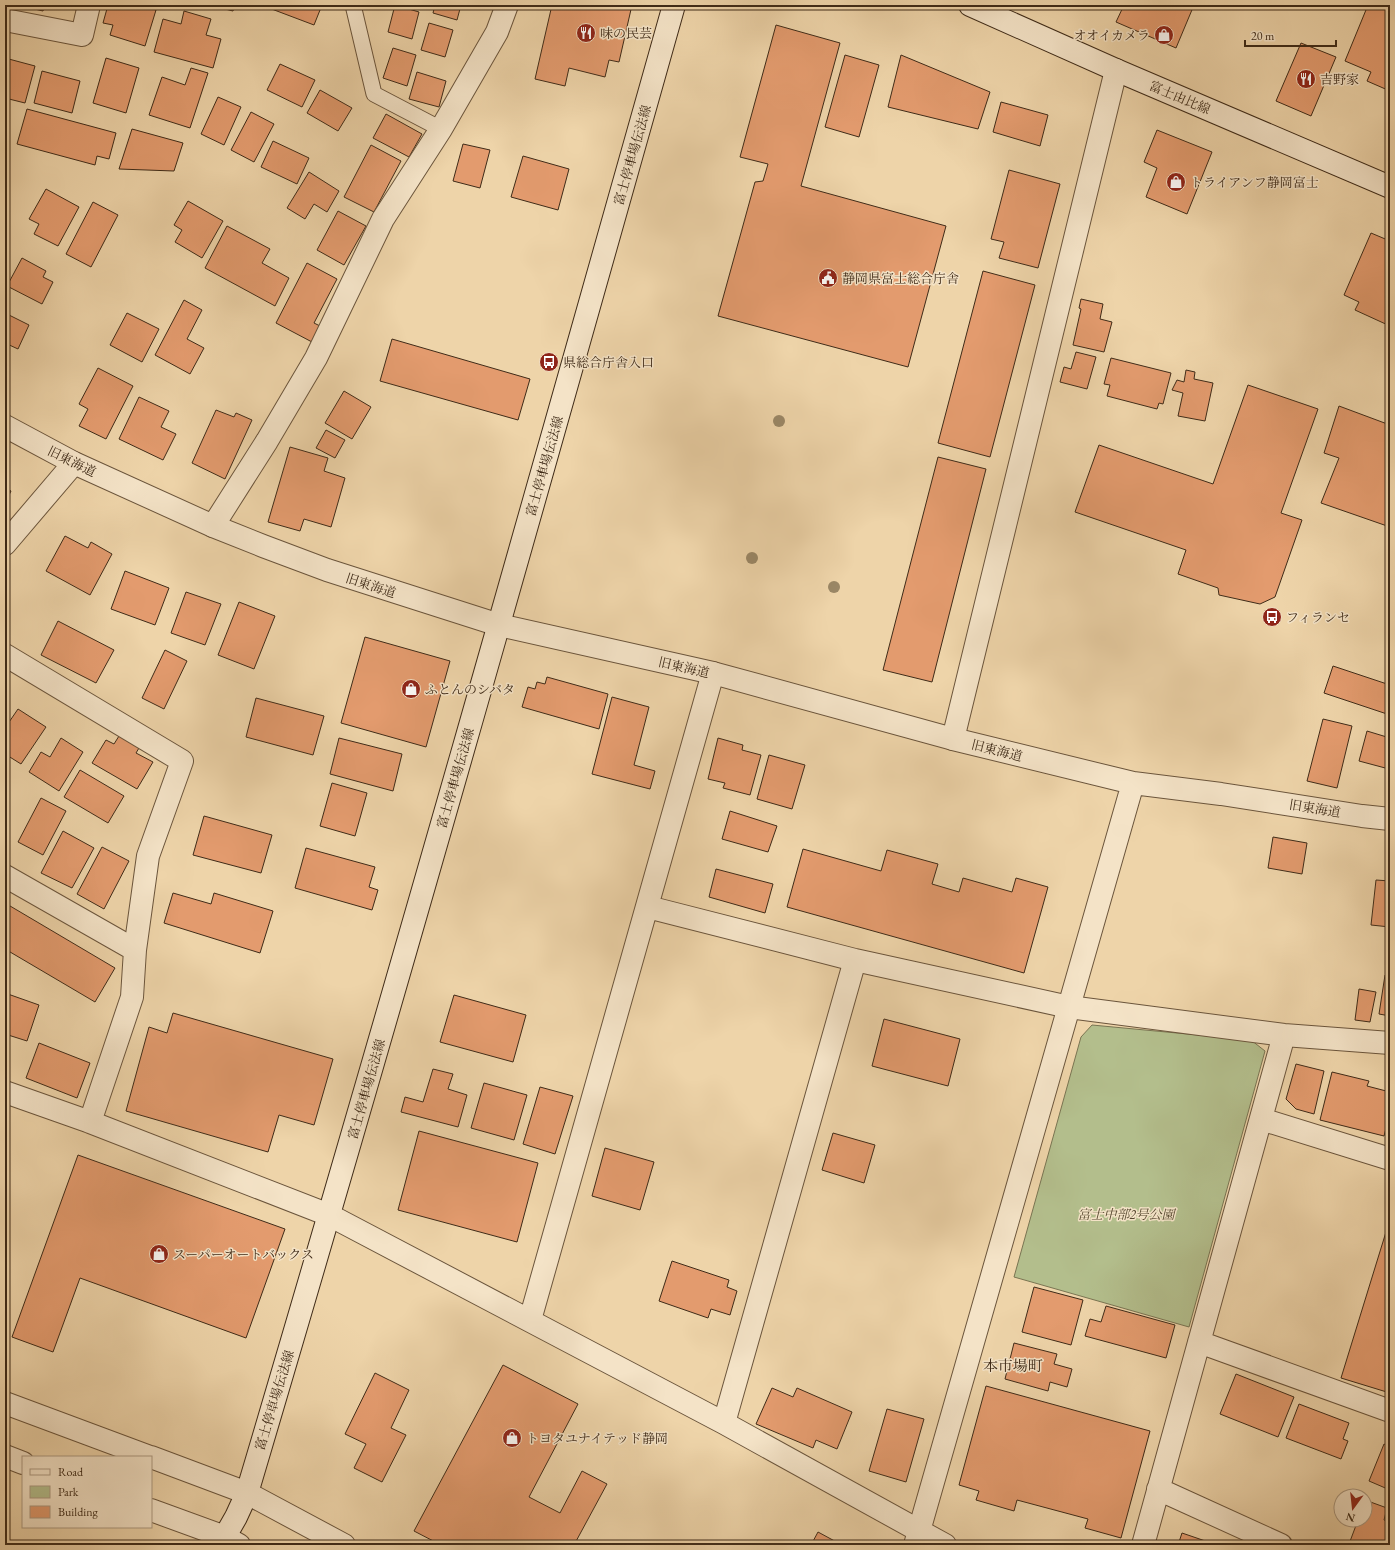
<svg xmlns="http://www.w3.org/2000/svg" width="1395" height="1550" viewBox="0 0 1395 1550" font-family="'EB Garamond','Noto Serif JP',serif">
  <style>
    .green { fill: #b3be8c; stroke: #797452 }
    .building { fill: #e39b6e; stroke: #3f2b18 }
    .lines { fill: none; stroke-linecap: round; stroke-linejoin: round }
    .service-casing { stroke: #6b553c; stroke-width: 17 }
    .minor-casing { stroke: #6b553c; stroke-width: 24 }
    .tertiary-casing { stroke: #6b553c; stroke-width: 24 }
    .secondary-casing { stroke: #3f2b18; stroke-width: 24 }
    .service { stroke: #f4e3c7; stroke-width: 15 }
    .minor { stroke: #f4e3c7; stroke-width: 22 }
    .tertiary { stroke: #f4e3c7; stroke-width: 22 }
    .secondary { stroke: #f4e3c7; stroke-width: 22 }
    .tree { fill: #9a8766 }
    .labels { text-anchor: middle; stroke-width: 3; stroke-linejoin: round; paint-order: stroke }
    .poi-label { font-size: 13px; fill: #3f2b18; stroke: #f4e3c7; text-anchor: start }
    .street-label { font-size: 13px; fill: #3f2b18; stroke: #f4e3c7 }
    .park-label { font-size: 13px; font-style: italic; fill: #56482f; stroke: #f4e3c7 }
    .quarter-label { font-size: 15px; fill: #3f2b18; stroke: #f4e3c7 }
  </style>
  <rect width="100%" height="100%" fill="#eed4a9"/>
  <filter id="stains"><feTurbulence type="fractalNoise" baseFrequency=".005" numOctaves="4"/><feColorMatrix values="0 0 0 0 .2 0 0 0 0 .09 0 0 0 0 .02 0 0 0 .5 -.17"/></filter>
  <radialGradient id="worn" r=".72"><stop offset=".6" stop-color="#630" stop-opacity="0"/><stop offset="1" stop-color="#630" stop-opacity=".3"/></radialGradient>
  <path class="green" d="M1092 1025 1251 1040 1265 1051 1189 1327 1014 1277 1081 1037Z"/>
  <path class="building" d="M18 5H45L43 11Z
    M108 5H139L156 10 145 46 110 35 113 25 103 23Z
    M209 5H235L233 11Z
    M270 5H322L314 25 269 8Z
    M395 5 419 12 412 39 388 32Z
    M435 5H461L457 20 433 13Z
    M552 5H632L619 62 609 60 605 77 569 68 565 86 535 79Z
    M1124 5H1194L1176 48 1116 22Z
    M1368 5H1376L1390 11V91L1367 81 1371 72 1345 61Z
    M184 11 211 19 206 35 221 39 213 68 154 52 163 19 181 24Z
    M429 23 453 30 445 57 421 50Z
    M776 25 840 43 801 186 946 226 908 367 718 316 755 182 763 181 768 164 740 157Z
    M1301 43 1336 57 1311 116 1276 101Z
    M393 48 416 55 407 86 383 78Z
    M845 55 879 65 859 137 825 127Z
    M901 55 990 92 978 129 888 107Z
    M5 58 35 66 25 103 5 98Z
    M106 58 139 68 126 113 93 103Z
    M280 64 315 80 302 107 267 90Z
    M191 68 208 73 190 128 149 115 162 77 185 85Z
    M42 71 80 81 72 113 34 103Z
    M417 72 446 81 439 107 409 99Z
    M320 90 352 108 338 131 307 113Z
    M218 97 241 107 224 145 201 134Z
    M1001 102 1048 115 1040 146 993 132Z
    M27 109 116 133 109 159 97 156 95 165 17 144Z
    M251 112 274 124 254 162 231 150Z
    M386 114 422 134 409 157 373 138Z
    M132 129 183 143 174 171 119 169Z
    M1157 130 1212 152 1187 214 1146 197 1157 168 1144 162Z
    M273 141 309 158 297 184 261 167Z
    M463 144 490 150 480 188 453 181Z
    M371 145 401 161 374 212 344 197Z
    M523 156 569 169 558 210 511 197Z
    M1009 170 1060 184 1038 268 999 258 1004 242 991 239Z
    M309 172 339 191 327 212 314 204 305 219 287 208Z
    M46 189 79 207 58 246 34 234 39 224 29 219Z
    M188 201 223 221 202 258 175 242 182 230 174 225Z
    M93 202 118 215 91 267 66 254Z
    M338 211 366 226 344 265 317 250Z
    M227 226 270 249 262 263 289 278 275 306 205 268Z
    M1371 233 1390 241V326L1355 310 1359 302 1344 295Z
    M22 258 46 271 43 277 53 282 42 304 7 286Z
    M307 263 337 279 314 323 320 326 312 342 276 323Z
    M983 271 1035 285 990 457 938 443Z
    M1081 299 1103 304 1100 319 1112 322 1104 352 1073 345 1081 309 1079 308Z
    M184 300 202 310 187 339 204 348 190 374 155 355Z
    M5 313 29 325 18 349 5 343Z
    M127 313 159 329 142 362 110 345Z
    M392 339 530 379 518 420 380 381Z
    M1076 352 1096 357 1087 389 1060 382 1064 367 1071 369Z
    M1111 358 1171 373 1163 404 1159 403 1157 409 1107 396 1110 385 1104 384Z
    M98 368 133 386 106 439 79 426 88 409 79 404Z
    M1186 370 1195 372 1194 379 1213 383 1205 421 1178 416 1183 393 1172 390 1177 380 1184 382Z
    M1248 385 1318 409 1281 513 1302 520 1275 597 1260 604 1219 595 1218 588 1178 574 1186 550 1075 512 1099 445 1213 484Z
    M344 391 371 407 352 439 325 423Z
    M139 397 169 411 161 427 176 434 163 460 119 439Z
    M1339 406 1390 425V527L1321 503 1339 458 1324 453Z
    M216 410 234 417 236 413 252 420 225 479 192 463Z
    M326 430 345 440 335 458 316 448Z
    M290 447 328 458 324 471 345 478 331 527 304 519 300 531 268 522Z
    M938 457 986 469 932 682 883 670Z
    M5 488 11 491 5 503Z
    M65 536 88 548 91 542 112 554 90 595 46 571Z
    M125 571 169 588 155 625 111 609Z
    M186 592 221 604 205 645 171 633Z
    M239 602 275 616 254 669 218 655Z
    M58 621 114 650 96 683 41 655Z
    M365 637 450 661 426 747 341 723Z
    M165 650 187 661 164 709 142 698Z
    M1333 666 1390 685V715L1324 693Z
    M547 677 608 694 599 729 522 707 528 687 535 689 537 682 545 684Z
    M612 697 649 707 634 765 655 771 650 789 592 774Z
    M256 698 324 716 313 755 246 737Z
    M18 709 46 727 21 764 5 754V728Z
    M1323 719 1352 726 1337 788 1307 781Z
    M1367 731 1390 738V764L1389 769 1359 761Z
    M119 736 139 748 136 753 153 762 137 789 92 763 106 740 114 744Z
    M61 738 83 752 59 791 29 772 41 752 50 757Z
    M339 738 402 754 393 791 330 774Z
    M718 738 743 745 742 750 761 755 750 795 723 788 725 783 708 779Z
    M769 755 805 765 792 809 757 799Z
    M80 770 124 796 108 823 64 797Z
    M332 783 367 793 355 836 320 826Z
    M41 798 66 811 43 855 18 842Z
    M730 811 777 826 768 852 722 839Z
    M204 816 272 835 261 873 193 855Z
    M63 831 94 848 72 888 41 873Z
    M1273 837 1307 843 1302 874 1268 868Z
    M102 847 129 861 104 909 77 894Z
    M306 848 375 867 369 887 378 890 372 910 295 888Z
    M803 849 881 871 887 850 938 864 932 884 959 892 963 878 1012 892 1016 878 1048 887 1024 973 787 907Z
    M716 869 773 884 765 913 709 897Z
    M1376 880 1390 881V927L1371 925Z
    M173 893 211 904 214 893 273 911 260 953 164 923Z
    M5 903 115 968 95 1002 5 949Z
    M1385 975 1390 976V1016L1379 1014Z
    M1359 989 1376 992 1370 1022 1355 1020Z
    M5 993 39 1005 27 1041 5 1034Z
    M454 995 526 1015 513 1062 440 1042Z
    M173 1013 333 1059 314 1125 279 1115 268 1152 126 1111 149 1027 167 1033Z
    M884 1019 960 1039 948 1086 872 1066Z
    M39 1043 90 1063 77 1098 26 1078Z
    M1296 1064 1324 1071 1314 1114 1296 1109 1286 1099Z
    M433 1069 453 1074 448 1089 467 1095 458 1127 401 1112 405 1097 423 1102Z
    M1332 1072 1369 1081 1367 1086 1390 1092V1113L1384 1136 1320 1120Z
    M484 1083 527 1095 514 1140 471 1128Z
    M540 1087 573 1096 555 1154 523 1144Z
    M419 1131 538 1163 517 1242 398 1210Z
    M833 1133 875 1145 864 1183 822 1170Z
    M605 1148 654 1162 640 1210 592 1196Z
    M78 1155 285 1229 246 1338 80 1278 53 1352 12 1337Z
    M1390 1219V1393L1341 1378Z
    M672 1261 729 1280 727 1287 737 1291 730 1315 711 1309 708 1318 659 1301Z
    M1034 1287 1083 1300 1071 1345 1022 1332Z
    M1106 1306 1175 1325 1166 1358 1085 1336 1090 1319 1101 1322Z
    M1014 1343 1057 1354 1054 1364 1072 1369 1067 1387 1050 1382 1048 1391 1005 1379Z
    M503 1365 578 1404 529 1497 560 1513 582 1471 607 1484 574 1545H441L414 1531Z
    M375 1373 409 1390 391 1428 406 1435 382 1482 354 1468 366 1444 345 1434Z
    M1236 1374 1294 1397 1278 1437 1220 1414Z
    M986 1386 1150 1431 1121 1538 1085 1528 1088 1519 1017 1500 1014 1511 976 1500 979 1491 959 1485Z
    M772 1388 793 1397 797 1388 852 1412 837 1449 816 1440 813 1448 756 1424Z
    M1299 1404 1349 1423 1343 1439 1348 1441 1341 1459 1286 1438Z
    M887 1409 924 1419 906 1482 869 1471Z
    M1384 1444 1390 1447V1490L1369 1481Z
    M1365 1500 1387 1508 1384 1520 1390 1522V1545L1349 1544 1358 1520H1365Z
    M818 1532 842 1545H811Z
    M1182 1533 1217 1545H1178Z"/>
  <g class="lines">
    <g class="service-casing">
      <path id="service" d="M353 5 374 94 441 129"/>
    </g>
    <g class="minor-casing">
      <path id="minor" d="M5 20 82 35 89 5
        M213 526 267 441 316 358 383 219 441 129 497 32 507 5
        M5 544 74 463
        M5 655 182 761 148 856 135 950 132 997 90 1122
        M953 739 1116 70
        M5 876 135 950
        M648 907 855 960 1069 1007 1284 1035 1390 1043
        M5 1092 90 1122 329 1215 724 1423 945 1545
        M1261 1119 1390 1159
        M530 1320 713 673
        M1199 1342 1390 1411
        M724 1423 855 960
        M1158 1489 1281 1545
        M1143 1545 1284 1035"/>
    </g>
    <g class="tertiary-casing">
      <path id="tertiary" d="M5 426 74 463 213 526 263 546 327 570 499 625 713 673 953 739 1133 783 1221 794 1362 816 1390 819
        M5 1403 150 1457
        M5 1456 23 1463
        M151 1457 247 1493 344 1545
        M151 1510 225 1537 239 1545
        M915 1545 1133 783"/>
    </g>
    <g class="secondary-casing">
      <path id="secondary" d="M970 5 1116 70 1390 187
        M220 1545 236 1517 247 1493C394 998 534 502 674 5"/>
    </g>
    <use href="#service" class="service"/>
    <use href="#minor" class="minor"/>
    <use href="#tertiary" class="tertiary"/>
    <use href="#secondary" class="secondary"/>
  </g>
  <g class="tree">
    <circle cx="779" cy="421" r="6"/>
    <circle cx="752" cy="558" r="6"/>
    <circle cx="834" cy="587" r="6"/>
  </g>
  <defs>
    <g id="restaurant-disc" transform="scale(1)"><circle r="9.5" fill="#8f2418" stroke="#f4e3c7"/><path d="M-5-6h1v4h1v-4h1v4h1v-4h1v5L-1.5 .5V6h-2V.5L-5-1ZM5-6V6H3V1.5H1.5Q1.5-4 5-6Z" fill="#fff"/></g>
    <g id="shop-disc" transform="scale(1)"><circle r="9.5" fill="#8f2418" stroke="#f4e3c7"/><path d="M-5-2.5h2.3a2.7 3.5 0 0 1 5.4 0H5L5.5 6h-11ZM-1.5-2.5h3a1.5 2.3 0 0 0-3 0Z" fill="#fff"/></g>
    <g id="civic-disc" transform="scale(1)"><circle r="9.5" fill="#8f2418" stroke="#f4e3c7"/><path d="M-.6-6.5H3V-4.5H.6V-3L4-1V1h2V6H-6V1h2V-1L-.6-3ZM-1.2 2.5V6h2.4V2.5Z" fill="#fff"/></g>
    <g id="bus-disc" transform="scale(1)"><circle r="9.5" fill="#8f2418" stroke="#f4e3c7"/><path d="M-5-6H5V4H4V6H2V4H-2V6H-4V4H-5ZM-3.5-4V0h7V-4ZM-3.5 1.2v1.5H-2V1.2ZM2 1.2v1.5H3.5V1.2Z" fill="#fff"/></g>
  </defs>
  <g fill-rule="evenodd">
    <use href="#restaurant-disc" x="586" y="33"/>
    <use href="#shop-disc" x="1164" y="35"/>
    <use href="#restaurant-disc" x="1306" y="79"/>
    <use href="#shop-disc" x="1176" y="182"/>
    <use href="#civic-disc" x="828" y="278"/>
    <use href="#bus-disc" x="549" y="362"/>
    <use href="#bus-disc" x="1272" y="617"/>
    <use href="#shop-disc" x="411" y="689"/>
    <use href="#shop-disc" x="159" y="1254"/>
    <use href="#shop-disc" x="512" y="1438"/>
  </g>
  <g class="labels">
    <g class="poi-label">
      <text x="600" y="38">味の民芸</text>
      <text x="1150" y="40" text-anchor="end">オオイカメラ</text>
      <text x="1320" y="84">吉野家</text>
      <text x="1190" y="187">トライアンフ静岡富士</text>
      <text x="842" y="283">静岡県富士総合庁舎</text>
      <text x="563" y="367">県総合庁舎入口</text>
      <text x="1286" y="622">フィランセ</text>
      <text x="425" y="694">ふとんのシバタ</text>
      <text x="173" y="1259">スーパーオートバックス</text>
      <text x="526" y="1443">トヨタユナイテッド静岡</text>
    </g>
    <g class="street-label">
      <text transform="translate(1180 97) rotate(23)" y="5">富士由比線</text>
      <text transform="translate(632 155) rotate(-74)" y="5">富士停車場伝法線</text>
      <text transform="translate(72 461) rotate(26)" y="5">旧東海道</text>
      <text transform="translate(544 466) rotate(-74)" y="5">富士停車場伝法線</text>
      <text transform="translate(371 585) rotate(18)" y="5">旧東海道</text>
      <text transform="translate(684 667) rotate(13)" y="5">旧東海道</text>
      <text transform="translate(997 750) rotate(14)" y="5">旧東海道</text>
      <text transform="translate(455 778) rotate(-74)" y="5">富士停車場伝法線</text>
      <text transform="translate(1315 808) rotate(9)" y="5">旧東海道</text>
      <text transform="translate(366 1089) rotate(-74)" y="5">富士停車場伝法線</text>
      <text transform="translate(274 1400) rotate(-73)" y="5">富士停車場伝法線</text>
    </g>
    <g class="park-label">
      <text x="1126" y="1219">富士中部2号公園</text>
    </g>
    <g class="quarter-label">
      <text x="1013" y="1371">本市場町</text>
    </g>
  </g>
  <rect width="1395" height="1550" fill="none" stroke="#eed4a9" stroke-width="20"/>
  <rect x="6" y="6" width="1383" height="1538" fill="none" stroke="#3f2b18" stroke-width="2"/>
  <rect x="10" y="10" width="1375" height="1530" fill="none" stroke="#3f2b18"/>
  <rect x="22" y="1456" width="130" height="72" fill="#f4e3c7" stroke="#ac9981"/>
  <rect x="30" y="1469" width="20" height="6" fill="#f4e3c7" stroke="#ac9981"/>
  <text x="58" y="1476" font-size="12" fill="#3f2b18">Road</text>
  <rect x="30" y="1486" width="20" height="12" fill="#b3be8c" stroke="#ac9981"/>
  <text x="58" y="1496" font-size="12" fill="#3f2b18">Park</text>
  <rect x="30" y="1506" width="20" height="12" fill="#e39b6e" stroke="#ac9981"/>
  <text x="58" y="1516" font-size="12" fill="#3f2b18">Building</text>
  <g transform="translate(1353 1508) rotate(195)"><circle r="19" fill="#f4e3c7" stroke="#ac9981"/>
  <path d="M0-3L7 15L0 10L-7 15Z" fill="#8f2418"/>
  <text y="-6" font-size="11" font-weight="bold" text-anchor="middle" fill="#3f2b18">N</text>
  </g>
  <path d="M1245 40v6h91v-6" fill="none" stroke="#3f2b18" stroke-width="2"/>
  <text x="1251" y="40" font-size="12" fill="#3f2b18" stroke="#f4e3c7" stroke-width="3" paint-order="stroke">20 m</text>
  <rect width="100%" height="100%" filter="url(#stains)"/>
  <rect width="100%" height="100%" fill="url(#worn)"/>
</svg>
